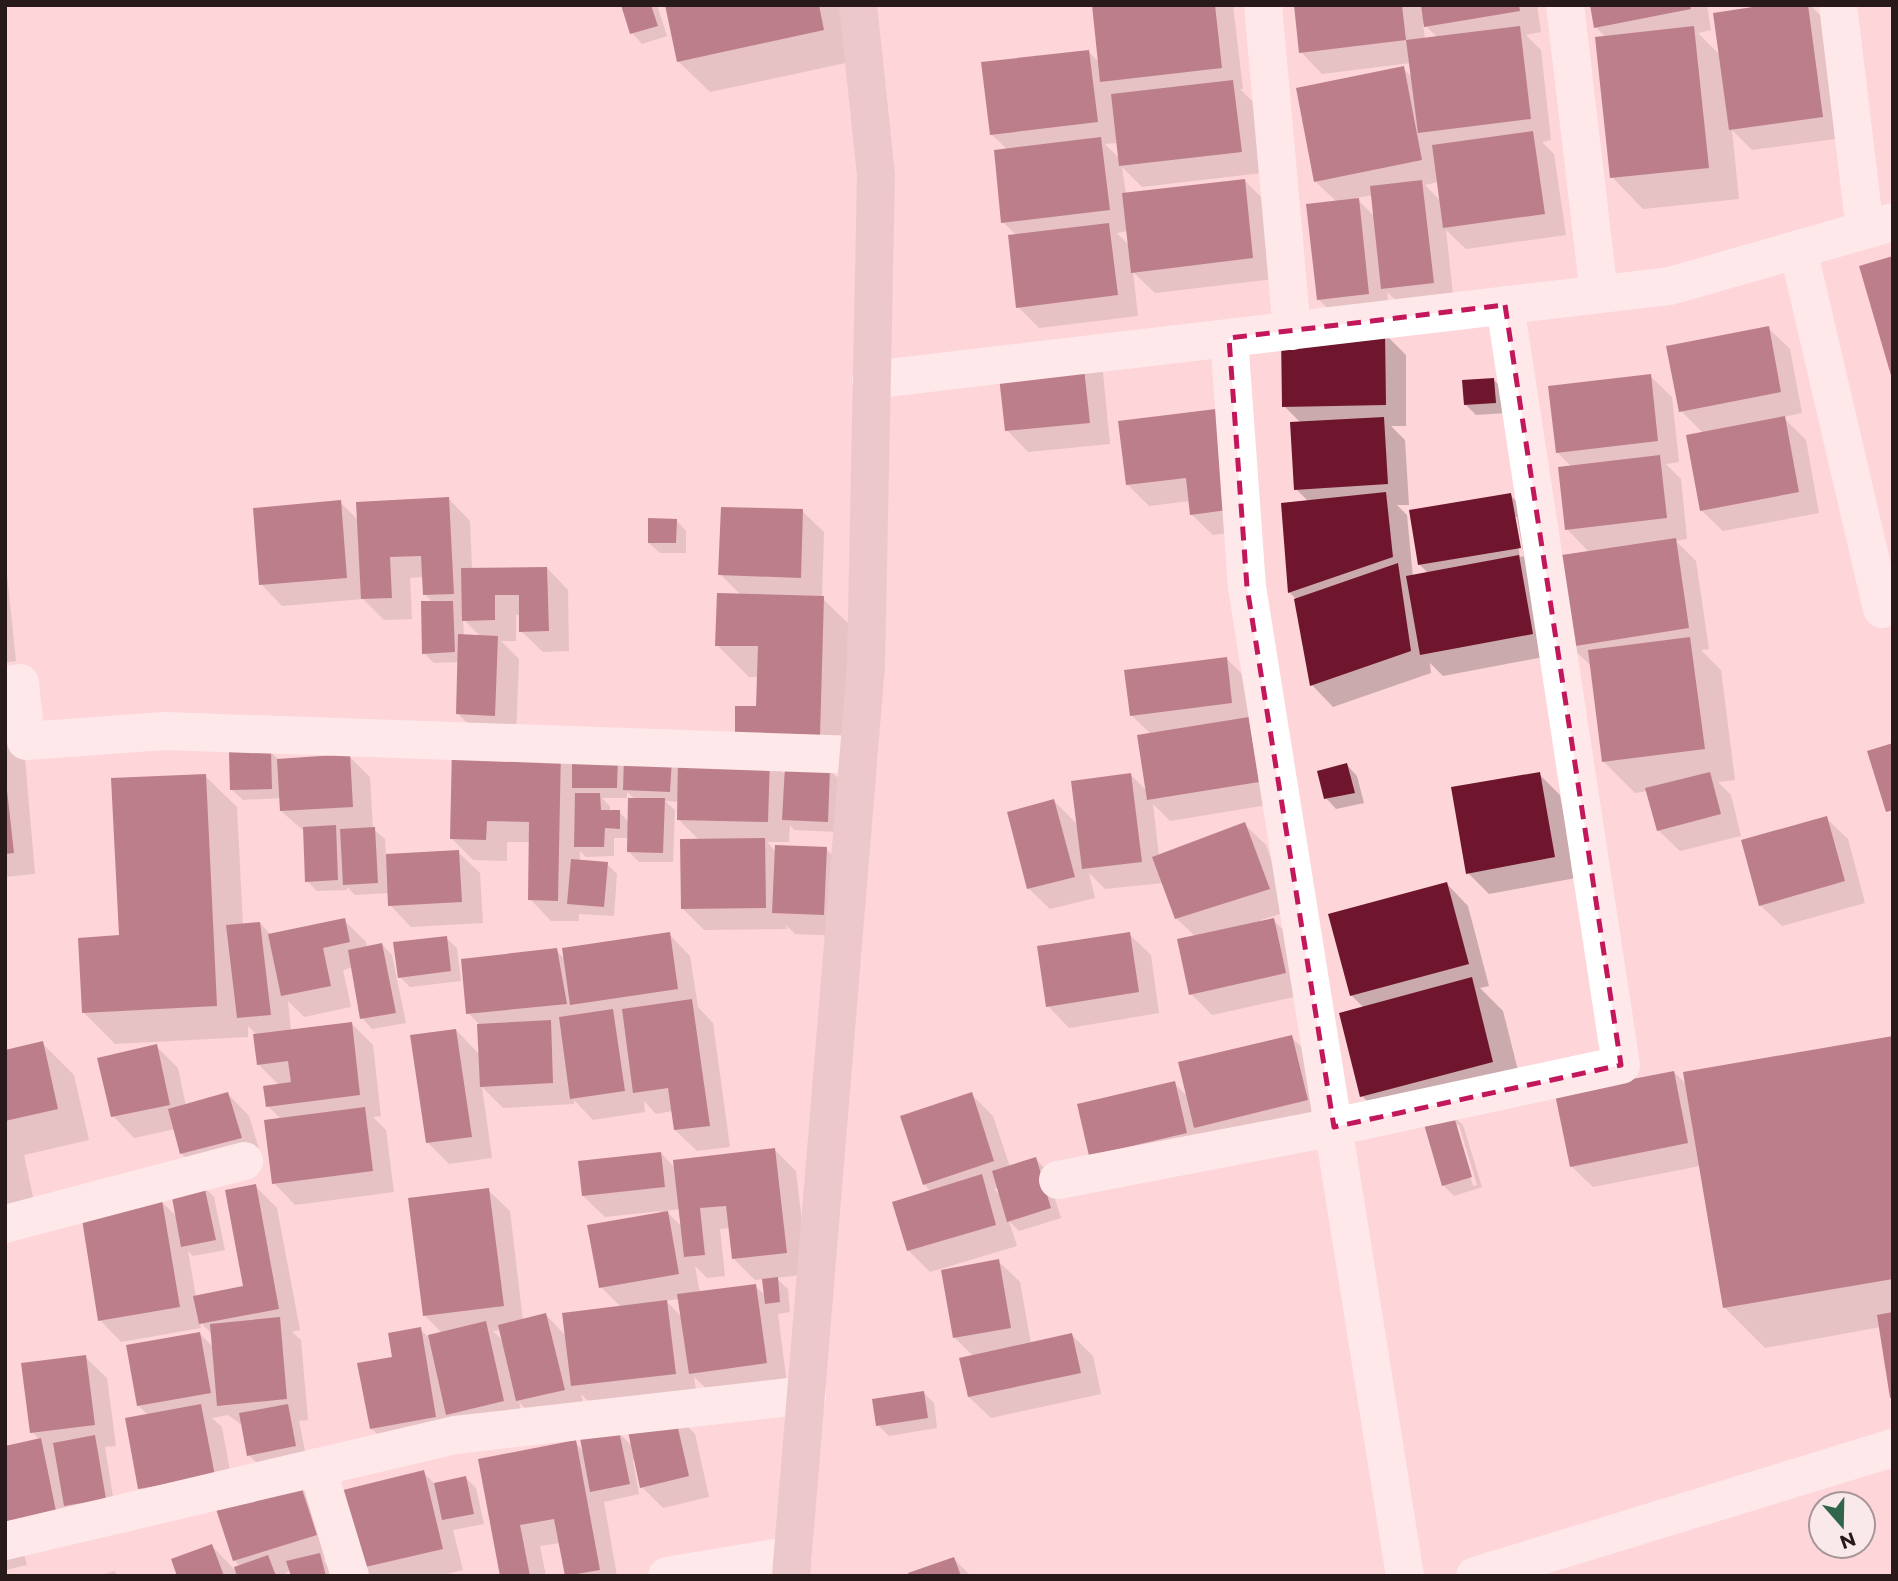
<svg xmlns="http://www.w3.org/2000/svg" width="1898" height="1581" viewBox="0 0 1898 1581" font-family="Montserrat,sans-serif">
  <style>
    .shadow { fill: #0003; fill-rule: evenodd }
    .building { fill: #6f162e }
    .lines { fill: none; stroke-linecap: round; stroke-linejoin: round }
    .street { stroke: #fff; stroke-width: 38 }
    .secondary { stroke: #d8b8bd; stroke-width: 38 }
    .marked { fill: none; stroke: #c2185b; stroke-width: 5; stroke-dasharray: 14 9; stroke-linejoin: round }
  </style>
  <rect width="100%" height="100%" fill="#fed5d9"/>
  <path class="shadow" d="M623 5H657L667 36 642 44 632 33Z
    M667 5H843L855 61 710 92 678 61Z
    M1093 5H1233L1243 89H1240L1254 103 1262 173 1142 187 1122 167 1126 194 1244 180 1266 202 1274 279 1155 293 1133 272 1138 316 1039 328 1018 307 1017 236 1003 222 1008 150 991 134 1089 52 1100 63ZM1118 143 1120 159 1105 144ZM1128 231 1130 246 1117 233Z
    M1296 5H1537L1541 32 1526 35 1541 50 1551 140 1542 142 1554 154 1566 235 1466 249 1446 230 1454 304 1405 309 1387 292 1390 315 1340 320 1318 299 1337 202 1315 181 1403 68 1413 78 1411 63 1322 74 1301 52ZM1423 23 1438 38 1425 40ZM1438 182 1441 201 1425 185ZM1373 195 1375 217 1356 198Z
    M1592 5H1707L1711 30 1698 33 1721 56 1779 5H1810L1828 23 1843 138 1752 150 1732 130 1739 199 1643 209 1612 177 1606 38 1596 27Z
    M1768 328 1790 349 1802 413 1783 417 1806 440 1819 513 1723 531 1701 510 1703 433 1681 411Z
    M1385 334 1406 355V426H1391L1405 440 1409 505H1397L1407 515 1413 577 1429 574 1419 564 1510 495 1532 516 1554 655 1443 676 1430 663 1431 673 1333 707 1312 685 1297 600 1289 592 1309 502 1296 489 1301 423 1284 406ZM1513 517H1517L1524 556 1520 557Z
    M1082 352 1103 373 1110 444 1028 452 1007 430Z
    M1650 376 1672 397 1679 462 1666 464 1681 479 1687 539 1676 541 1696 561 1709 649 1701 650 1721 670 1735 780 1718 782 1731 795 1741 836 1680 851 1658 830 1648 791 1635 793 1604 762 1592 667 1570 646 1590 553 1567 529 1572 467 1557 452Z
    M1494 380 1504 390 1506 413 1476 415 1465 404Z
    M1245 431 1256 530 1213 535 1191 514 1190 501 1149 506 1127 484Z
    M449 499 470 521 472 569 547 568 568 590 569 651 543 652 521 631V615H516V641H501L519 659 516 737 480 735 458 714 459 662 434 663 424 653 433 603 425 594 424 577 410 578 412 619 384 620 363 599 282 606 261 584 340 502 359 521ZM463 619 481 637 464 636Z
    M802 511 824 532 822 598 855 630 851 767 826 766 840 780 838 832 794 830 790 825 789 842H767L776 852 826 849 847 870 844 936 795 934 786 925 787 929 704 930 682 908 699 840 679 820V802L665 801 675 810 673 862H639L628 851 629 838H614V856L586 857 580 851V862L607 864 617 874 614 916 579 914V921H551L530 899 531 842H507V861L473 860 452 839 454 749 761 758 759 677H749L717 645 741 595 720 574ZM776 765H786V775ZM627 792 635 799 629 822 619 812H610V806L602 798H627Z
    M676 520 686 531V553H660L649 543Z
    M5 555 16 661 5 663Z
    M1227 659 1248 680 1280 803 1170 821 1153 804 1159 856 1244 824 1266 845 1290 911 1261 920 1262 923 1273 920 1295 941 1307 994 1212 1015 1191 994 1196 937 1176 918 1163 883 1105 889 1089 873 1095 898 1050 909 1028 888 1054 801 1079 826 1131 775 1148 792 1151 734 1131 715Z
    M5 718 23 735 35 874 5 877Z
    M270 751 279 760 349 756 370 777 373 829 385 839 386 856 458 852 480 873 483 923 411 927 390 905 389 893 355 895 347 887V890L317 891 307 881 305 832 281 811V798L243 800 232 790Z
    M1347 765 1357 776 1364 803 1336 809 1326 798Z
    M1539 774 1560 795 1576 878 1489 894 1468 873Z
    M205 776 237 807 243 925 260 923 271 935 344 920 366 942 367 948 382 944 392 955 406 1023 372 1029 362 1018 353 967 343 970 351 1007 304 1017 288 1001 291 1031 351 1023 373 1045 381 1116 373 1117 386 1130 394 1192 295 1205 274 1183 281 1119 268 1106 279 1085 258 1064 255 1033 248 1026V1037L115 1044 83 1012Z
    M1826 818 1848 839 1865 903 1782 926 1760 905Z
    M1447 884 1468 906 1489 986 1480 988 1503 1011 1524 1094 1450 1113 1463 1125 1482 1187 1454 1196 1443 1185 1425 1119 1393 1127 1362 1096 1364 1008 1351 995ZM1455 1125H1459L1477 1185 1473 1186Z
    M669 934 690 956 698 1007 713 1023 730 1147 697 1151 675 1130 673 1111 656 1114 644 1101 645 1112 593 1120 574 1100V1104L503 1108 482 1087 492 1158 449 1164 427 1142 456 1030 480 1055 478 1023 468 1013 556 950 566 960Z
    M1129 934 1151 955 1159 1013 1069 1028 1048 1006Z
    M446 938 457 948 461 981 410 987 398 975Z
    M1291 1037 1313 1058 1328 1121 1091 1156 1174 1083 1189 1098Z
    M1893 1037V1398L1881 1327 1765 1348 1724 1307 1700 1166 1593 1187 1571 1166 1674 1072 1687 1085Z
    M42 1043 74 1075 89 1140 24 1155 38 1220 5 1228V1052Z
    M156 1046 178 1068 186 1106 228 1094 249 1116 262 1159 203 1175 181 1153 175 1129 134 1138 113 1116Z
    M971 1094 993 1116 1010 1167 1036 1159 1046 1170 1061 1218 1019 1231 1009 1221 1017 1246 930 1272 908 1250 931 1192 924 1184ZM999 1188 1002 1197 994 1189Z
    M775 1150 796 1171 808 1274 776 1278 788 1289 790 1312 778 1314 787 1384 712 1394 694 1377 697 1395 594 1407 581 1394 585 1411 539 1422 519 1402 524 1423 393 1450 371 1428 394 1358 420 1329 427 1336 442 1333 424 1315 488 1190 510 1211 523 1321 546 1315 567 1337 621 1307 601 1287 661 1214 660 1211 605 1217 583 1196 661 1153 675 1168ZM680 1209 682 1227 666 1211ZM730 1228 733 1258 755 1280 764 1279 766 1296 755 1286 700 1293 695 1266 707 1278 725 1276 720 1229ZM679 1299 682 1317 666 1301ZM501 1330 504 1342 493 1331Z
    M255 1186 277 1208 300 1330 292 1332 301 1340 308 1420 299 1421 306 1456 259 1465 249 1455 243 1426 228 1415 212 1418 222 1427 235 1498 298 1479 319 1501 337 1556 324 1560 333 1576H293L291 1570 281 1576H179L212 1546 234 1569 241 1567 234 1560 217 1504 161 1510 140 1489 149 1416 138 1405 200 1334 214 1348 213 1335 200 1322 201 1328 121 1342 100 1320 162 1202 177 1217 204 1187 214 1197 225 1250 193 1256 188 1251 196 1297 245 1288Z
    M998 1261 1020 1282 1031 1344 1072 1335 1093 1356 1101 1394 991 1418 969 1397 974 1357 955 1338Z
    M85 1357 107 1378 116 1446 105 1447 115 1509 21 1544 27 1565 5 1570V1448L40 1440 32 1432Z
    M923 1392 934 1403 937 1428 889 1436 878 1425Z
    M674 1413 695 1434 709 1497 663 1508 642 1487 636 1460 633 1461 639 1494 604 1502 617 1576H567L560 1543 540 1546 546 1576H502L480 1461 575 1442 584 1452 619 1433 633 1447Z
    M423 1472 436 1485 466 1478 476 1488 484 1524 453 1530 463 1570 439 1576H371L362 1567Z
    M954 1559 971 1576H911Z
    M114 1571 119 1576H98Z"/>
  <path class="building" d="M621 5H651L658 26 630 34Z
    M665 5H819L824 30 677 62Z
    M1092 5H1215L1222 68 1100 82Z
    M1294 5H1402L1406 40 1299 53Z
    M1421 5H1519L1520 11 1424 27Z
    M1590 5H1690L1691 9 1594 28Z
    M1766 5H1808L1823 117 1729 130 1713 13Z
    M1520 26 1531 119 1418 133 1406 40Z
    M1694 26 1709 168 1610 178 1595 37Z
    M1089 50 1098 122 990 135 981 62Z
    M1404 66 1422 160 1314 182 1296 88Z
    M1233 80 1242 152 1119 166 1111 94Z
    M1533 131 1545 214 1443 228 1432 145Z
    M1101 137 1110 210 1001 223 994 150Z
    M1245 179 1253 258 1131 273 1122 193Z
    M1422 180 1434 283 1381 289 1370 186Z
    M1359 198 1369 294 1317 300 1306 204Z
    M1109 223 1118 295 1016 308 1008 235Z
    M1893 256V379H1892L1859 266Z
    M1769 326 1781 392 1679 412 1666 346Z
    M1385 332 1386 405 1282 407 1281 333Z
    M1082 350 1090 423 1005 431 997 359Z
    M1651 374 1658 441 1556 453 1548 386Z
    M1494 378 1496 403 1464 405 1462 380Z
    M1224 408 1235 509 1190 515 1186 478 1126 485 1118 421Z
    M1785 416 1799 492 1700 511 1686 435Z
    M1384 417 1388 484 1294 490 1290 422Z
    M1660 455 1667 518 1565 530 1558 467Z
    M1386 492 1393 557 1288 593 1281 503Z
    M1511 493 1521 548 1418 565 1409 510Z
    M449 497 454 594 423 595 421 556 390 557 392 598 361 599 356 502Z
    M341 500 347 578 259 585 253 508Z
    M721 507 803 509 801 578 718 575Z
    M648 518 677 519 676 543H648Z
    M1676 538 1689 628 1569 647 1555 556Z
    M1519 555 1533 634 1420 655 1406 576Z
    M1398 563 1411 651 1310 686 1294 599Z
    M547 567 549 631 519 632V595H495V620L462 621 461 568Z
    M717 593 824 596 820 736 735 734V706H756L758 646H715Z
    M421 601H453L455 652 422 654Z
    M458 634 498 636 495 716 456 714Z
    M1690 637 1705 749 1602 762 1588 650Z
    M1227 657 1232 703 1130 716 1124 670Z
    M1249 717 1259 782 1147 800 1137 735Z
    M1893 743V810L1886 812 1867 751Z
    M452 748 561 749 558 901 528 900 529 822 487 821 486 840 450 839Z
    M271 749 272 789 230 790 229 751Z
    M350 754 353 807 280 811 277 759Z
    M572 755 618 756 617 788H572Z
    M678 755 770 756 768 822 677 820Z
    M624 757 672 759 670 792 623 790Z
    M1347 763 1355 793 1324 799 1317 771Z
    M785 766 830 768 828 822 782 820Z
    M5 772 14 853 5 854Z
    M1540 772 1555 857 1466 874 1451 787Z
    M1710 772 1721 814 1657 831 1645 788Z
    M1131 773 1142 862 1082 869 1071 781Z
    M206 774 217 1006 82 1013 78 938 119 935 111 778Z
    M575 793H600L601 810H620V829L605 828 604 847H574Z
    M628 798H665L663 853 627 852Z
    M1054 799 1075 877 1027 889 1007 812Z
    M1827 816 1845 881 1759 906 1741 840Z
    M1245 822 1270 889 1175 919 1152 857Z
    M336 825 338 880 305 882 303 827Z
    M375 827 378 883 343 885 340 829Z
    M765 838 766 908 681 909 680 839Z
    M775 845 827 847 824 915 772 913Z
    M459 850 462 902 388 906 386 854Z
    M571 859 608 862 604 907 567 904Z
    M1447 882 1469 964 1350 996 1328 914Z
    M345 918 350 942 323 948 331 986 281 996 268 934Z
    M1274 918 1286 973 1189 995 1177 939Z
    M260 922 271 1015 237 1018 226 925Z
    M670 932 678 989 570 1005 562 948Z
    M1130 932 1139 992 1046 1007 1037 946Z
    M447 936 451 971 398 978 393 942Z
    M382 943 396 1013 360 1019 348 950Z
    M557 948 567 1004 466 1014 461 959Z
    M1472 977 1493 1062 1360 1097 1339 1013Z
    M692 999 710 1126 674 1130 668 1088 633 1093 622 1009Z
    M613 1009 625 1091 570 1099 559 1017Z
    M551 1020 553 1083 480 1087 477 1024Z
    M352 1022 360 1095 266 1107 263 1086 291 1082 288 1061 257 1065 253 1034Z
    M456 1029 472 1137 426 1143 410 1035Z
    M1292 1035 1308 1100 1194 1128 1178 1062Z
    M1893 1036V1279L1723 1308 1683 1072Z
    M43 1041 58 1109 5 1121V1050Z
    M157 1044 170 1105 111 1117 97 1058Z
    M1674 1071 1688 1143 1570 1167 1555 1094Z
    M1175 1081 1187 1133 1089 1156 1077 1104Z
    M228 1092 242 1138 180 1154 168 1109Z
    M972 1092 994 1161 923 1185 900 1116Z
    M365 1107 373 1171 272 1184 264 1120Z
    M1453 1113 1472 1177 1442 1186 1423 1121Z
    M775 1148 787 1253 732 1259 726 1206 700 1208 705 1255 684 1257 673 1160Z
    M661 1152 665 1187 582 1196 578 1161Z
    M1036 1157 1051 1208 1007 1222 992 1171Z
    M982 1174 996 1225 907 1251 892 1202Z
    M256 1184 279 1309 199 1324 193 1296 243 1286 225 1190Z
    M204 1185 216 1240 181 1247 171 1192Z
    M489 1188 504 1306 423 1316 408 1198Z
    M162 1200 180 1307 98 1321 81 1213Z
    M668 1211 679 1274 599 1288 587 1225Z
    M999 1259 1011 1328 953 1338 941 1270Z
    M778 1277 780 1302 765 1304 762 1279Z
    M756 1284 767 1363 689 1374 677 1294Z
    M667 1300 676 1374 571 1386 562 1313Z
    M1893 1312V1397L1890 1398 1877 1315Z
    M546 1313 565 1390 516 1401 498 1325Z
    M280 1317 287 1399 217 1406 210 1324Z
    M486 1321 504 1401 446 1415 428 1335Z
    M421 1327 436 1417 370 1429 357 1363 392 1357 388 1333Z
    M200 1332 211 1393 137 1406 126 1345Z
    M1072 1333 1081 1373 968 1397 959 1358Z
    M86 1355 95 1425 30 1433 21 1363Z
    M924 1391 928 1418 876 1426 872 1399Z
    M201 1404 215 1476 138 1489 125 1418Z
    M288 1404 296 1446 247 1456 239 1413Z
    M674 1411 689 1476 640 1488 626 1422Z
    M619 1431 630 1484 590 1492 580 1438Z
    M95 1435 106 1499 64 1506 53 1443Z
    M41 1438 56 1511 5 1522V1446Z
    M576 1440 600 1570 565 1576 554 1519 520 1525 530 1576H500L478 1459Z
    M424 1470 443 1549 361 1568 343 1490Z
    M466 1476 474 1514 442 1520 434 1483Z
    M298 1477 317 1535 233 1561 214 1503Z
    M212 1544 224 1576H177L171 1559Z
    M320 1553 326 1576H291L286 1561Z
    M268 1555 276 1576H237L234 1567Z
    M954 1557 961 1576H909L908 1573Z"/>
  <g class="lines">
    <path class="street" d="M1263 5 1292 331
      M1565 5 1599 294
      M1838 5 1865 230
      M1798 249 1882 609
      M1229 338 1247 587 1405 1576
      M871 380 1670 286 1893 222
      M5 685 20 683 26 741 165 731 859 755
      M1058 1180 1334 1127 1621 1065 1505 305
      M5 1224 244 1161
      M317 1467 350 1576
      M5 1541 455 1435 807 1395
      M667 1576 793 1555
      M1475 1576 1893 1448"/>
    <path class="secondary" d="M791 1576 866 665 876 175 858 5"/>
  </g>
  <path d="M0 0H1898V1581H0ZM1505 305 1621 1065 1334 1127 1247 587 1229 338Z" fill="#fed5d9" fill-opacity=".55" fill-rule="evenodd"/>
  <path class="marked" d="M1505 305 1621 1065 1334 1127 1247 587 1229 338Z"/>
  <rect width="1898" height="1581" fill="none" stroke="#281a1b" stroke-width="14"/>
  <g transform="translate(1842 1525) rotate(160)"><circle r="33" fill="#fae9eb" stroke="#a69698" stroke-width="2"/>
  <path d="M0-5L12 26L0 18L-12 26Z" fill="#2f654b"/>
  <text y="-10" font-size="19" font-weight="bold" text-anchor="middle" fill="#281a1b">N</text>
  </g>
</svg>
